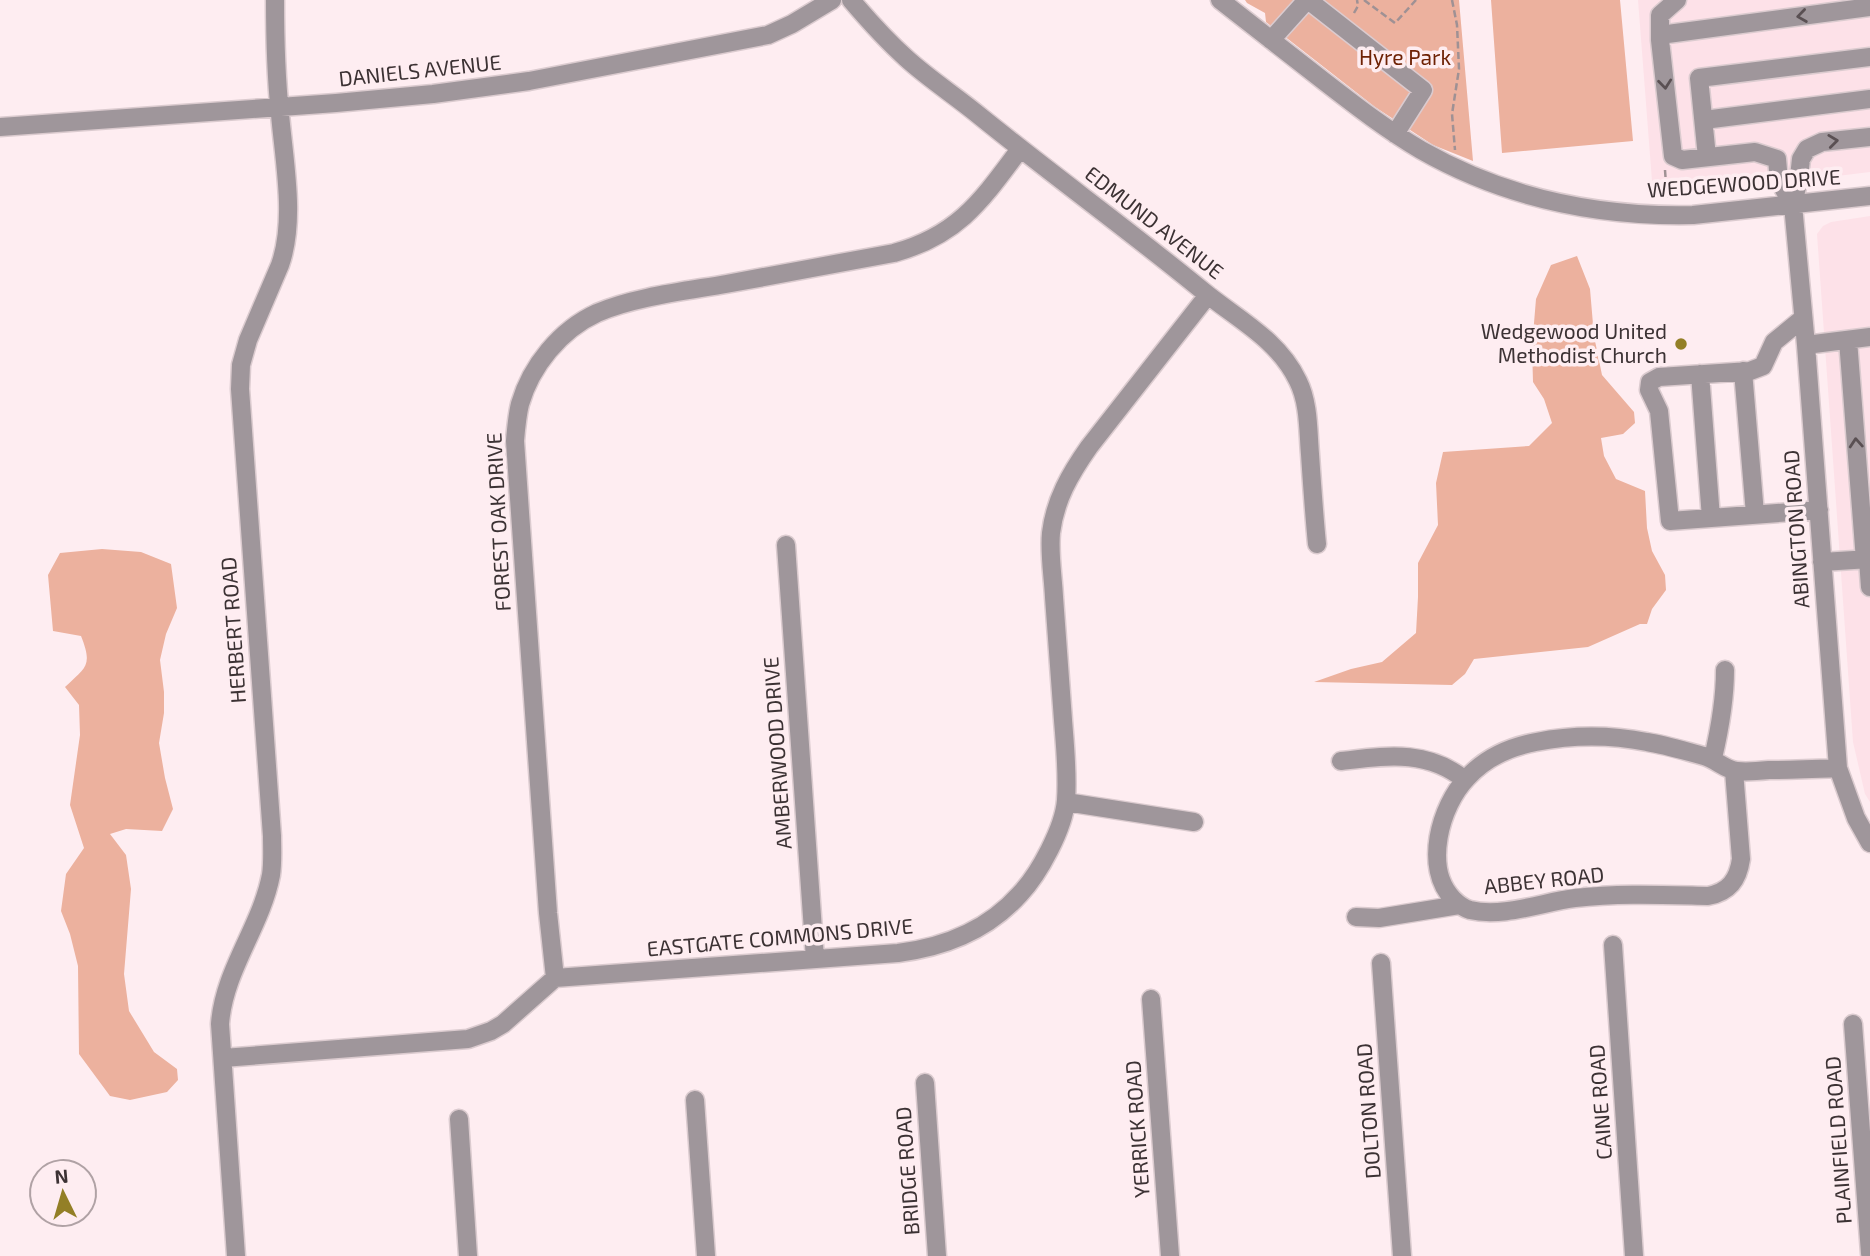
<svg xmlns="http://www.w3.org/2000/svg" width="1870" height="1256" viewBox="0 0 1870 1256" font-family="'Exo 2',sans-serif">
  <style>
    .built { fill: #fde1e8 }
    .green { fill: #ecb19e }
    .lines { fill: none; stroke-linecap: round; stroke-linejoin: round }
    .minor-casing { stroke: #dbcbcf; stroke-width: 21 }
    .path { stroke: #9f9194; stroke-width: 2.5; stroke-dasharray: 7 3.5; stroke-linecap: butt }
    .minor { stroke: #9f969b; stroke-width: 18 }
    .oneway { stroke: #5a5053 }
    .poi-dot { fill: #937f26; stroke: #feedf1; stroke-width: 2.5 }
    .labels { text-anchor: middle; stroke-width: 7; stroke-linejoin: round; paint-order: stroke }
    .park-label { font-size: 21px; fill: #6e2205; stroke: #feedf1 }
    .street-label { font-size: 21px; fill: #3c3234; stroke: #feedf1 }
    .poi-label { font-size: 21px; fill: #3c3234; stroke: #feedf1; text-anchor: end }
  </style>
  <rect width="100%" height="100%" fill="#feedf1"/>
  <path class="built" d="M1638 0H1870V172L1699 193 1653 194Z
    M1870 216V802L1865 794 1853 742 1817 234 1823 226 1831 222Z"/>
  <path class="green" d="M1245 0H1459L1473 161 1433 145 1375 107 1266 22 1265 13 1247 3Z
    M1491 0H1620L1633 141 1502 153Z
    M1577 256 1590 289 1594 336 1602 375 1634 412 1635 423 1623 434 1601 438 1604 456 1616 479 1645 491 1647 528 1652 551 1665 575 1666 590 1652 609 1647 624H1640L1588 647 1474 659 1465 674 1452 685 1314 682 1351 669 1382 662 1416 633 1418 597V563L1438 525 1436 483 1443 452 1529 446 1552 423 1544 399 1533 382 1532 347 1536 299 1551 265Z
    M102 549 141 552 171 564 177 608 166 634 160 660 164 692V713L159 743 165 778 173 809 162 831 126 829 110 834 126 855 131 889 124 974 129 1011 154 1052 177 1069 178 1080 167 1092 130 1100 110 1096 79 1054 78 966 70 934 61 911 66 874 84 848 70 805 80 735 79 705 65 687C86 667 93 666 81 636L53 631 48 575 60 553Z"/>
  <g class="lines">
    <g class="minor-casing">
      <path id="minor" d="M851 0C868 20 886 40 906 58 929 79 957 97 981 117 1054 176 1130 231 1203 291 1237 319 1278 339 1298 381 1309 403 1308 430 1310 454 1312 484 1314 514 1317 544
        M1220 0C1255 27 1290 55 1325 82 1356 106 1387 130 1421 150 1505 198 1598 217 1693 215L1870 196
        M1308 0 1423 90 1395 134
        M1677 0 1660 15V40L1673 156 1682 160 1755 152 1777 159 1779 181 1793 205
        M1660 35 1870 7
        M1271 40 1307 0
        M1704 120 1870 99
        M0 127 336 103 433 94 529 81 768 35 792 24 832 0
        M1870 137 1822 142 1807 149 1801 159 1799 177 1793 205 1806 345 1838 768 1856 818 1870 843
        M1707 157 1699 78 1870 57
        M1802 319 1774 342 1763 366 1750 371 1659 377 1650 382 1649 390 1659 411 1670 521 1819 510
        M1848 340 1865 560
        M1806 345 1870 337
        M1743 371 1755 514
        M1700 374 1711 518
        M786 545 815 959
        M1868 559 1870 587
        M1822 562 1870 559
        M1713 758C1720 728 1725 701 1725 670
        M1341 761C1386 756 1427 749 1465 780
        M1734 771 1741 859C1738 880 1729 892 1708 896 1664 895 1619 893 1575 898 1543 902 1503 918 1470 910 1463 908 1458 904 1453 899 1423 868 1440 806 1467 778 1486 757 1509 747 1536 742 1572 735 1611 735 1647 742 1666 745 1685 751 1704 756 1715 759 1726 770 1737 771 1747 772 1759 771 1769 770 1792 770 1815 769 1838 768
        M1066 802 1194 822
        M1356 917 1379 918 1459 905
        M1613 945 1634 1256
        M1381 963 1402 1256
        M555 978 548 913 515 441C516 429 517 416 520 404 531 366 560 330 597 313 634 297 686 291 726 284 782 274 838 263 894 253 959 235 982 200 1020 149
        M1151 999 1170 1256
        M1853 1024 1870 1253
        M223 1058 468 1039 491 1031 503 1024 555 978 898 953C946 947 988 930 1020 894 1039 874 1064 828 1066 800 1068 774 1065 746 1063 720 1060 679 1057 638 1054 597 1053 576 1049 554 1051 533 1055 500 1070 474 1089 447L1208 295
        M925 1083 937 1256
        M695 1100 706 1256
        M459 1119 468 1256
        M236 1256 220 1024C224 970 261 927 271 875 273 862 272 849 272 836L240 389 241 365 248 340 280 265C296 220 284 161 280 114 276 76 275 38 275 0"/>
    </g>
    <path class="path" d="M1364 0 1395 23 1416 0
      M1452 0 1457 25 1459 69 1452 114 1455 150
      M1354 13 1358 6 1357 0
      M1665 170 1667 198"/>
    <use href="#minor" class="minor"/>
  </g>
  <defs><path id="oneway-chevron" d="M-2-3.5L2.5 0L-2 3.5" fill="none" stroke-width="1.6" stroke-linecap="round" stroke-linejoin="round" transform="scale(1.75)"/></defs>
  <g class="oneway">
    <use href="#oneway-chevron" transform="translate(1802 16) rotate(172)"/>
    <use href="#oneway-chevron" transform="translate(1665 84) rotate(84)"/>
    <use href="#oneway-chevron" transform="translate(1833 141) rotate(-7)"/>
    <use href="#oneway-chevron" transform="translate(1856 443) rotate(-94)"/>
  </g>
  <circle class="poi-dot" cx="1681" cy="344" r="7"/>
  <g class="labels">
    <g class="park-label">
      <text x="1405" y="65">Hyre Park</text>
    </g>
    <g class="street-label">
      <text transform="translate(420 71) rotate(-6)" y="7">DANIELS AVENUE</text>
      <text transform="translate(1744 184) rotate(-4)" y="7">WEDGEWOOD DRIVE</text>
      <text transform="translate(1154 223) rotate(38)" y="7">EDMUND AVENUE</text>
      <text transform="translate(499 522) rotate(-93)" y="7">FOREST OAK DRIVE</text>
      <text transform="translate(1797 529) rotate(-94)" y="7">ABINGTON ROAD</text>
      <text transform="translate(234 630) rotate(-94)" y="7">HERBERT ROAD</text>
      <text transform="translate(778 753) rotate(-94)" y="7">AMBERWOOD DRIVE</text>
      <text transform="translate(1544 881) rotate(-6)" y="7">ABBEY ROAD</text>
      <text transform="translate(780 938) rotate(-5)" y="7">EASTGATE COMMONS DRIVE</text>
      <text transform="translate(1601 1102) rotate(-94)" y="7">CAINE ROAD</text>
      <text transform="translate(1369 1111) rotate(-94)" y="7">DOLTON ROAD</text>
      <text transform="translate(1138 1129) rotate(-94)" y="7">YERRICK ROAD</text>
      <text transform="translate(1839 1140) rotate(-94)" y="7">PLAINFIELD ROAD</text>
      <text transform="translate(908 1171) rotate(-94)" y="7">BRIDGE ROAD</text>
    </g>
    <g class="poi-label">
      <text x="1667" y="339">Wedgewood United<tspan x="1667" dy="24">Methodist Church</tspan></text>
    </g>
  </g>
  <g transform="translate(63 1193) rotate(355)"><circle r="33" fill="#feedf1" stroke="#b0a2a5" stroke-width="2"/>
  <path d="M0-5L12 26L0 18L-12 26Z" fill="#937f26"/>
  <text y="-10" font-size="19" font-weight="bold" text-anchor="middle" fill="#3c3234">N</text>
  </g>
</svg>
